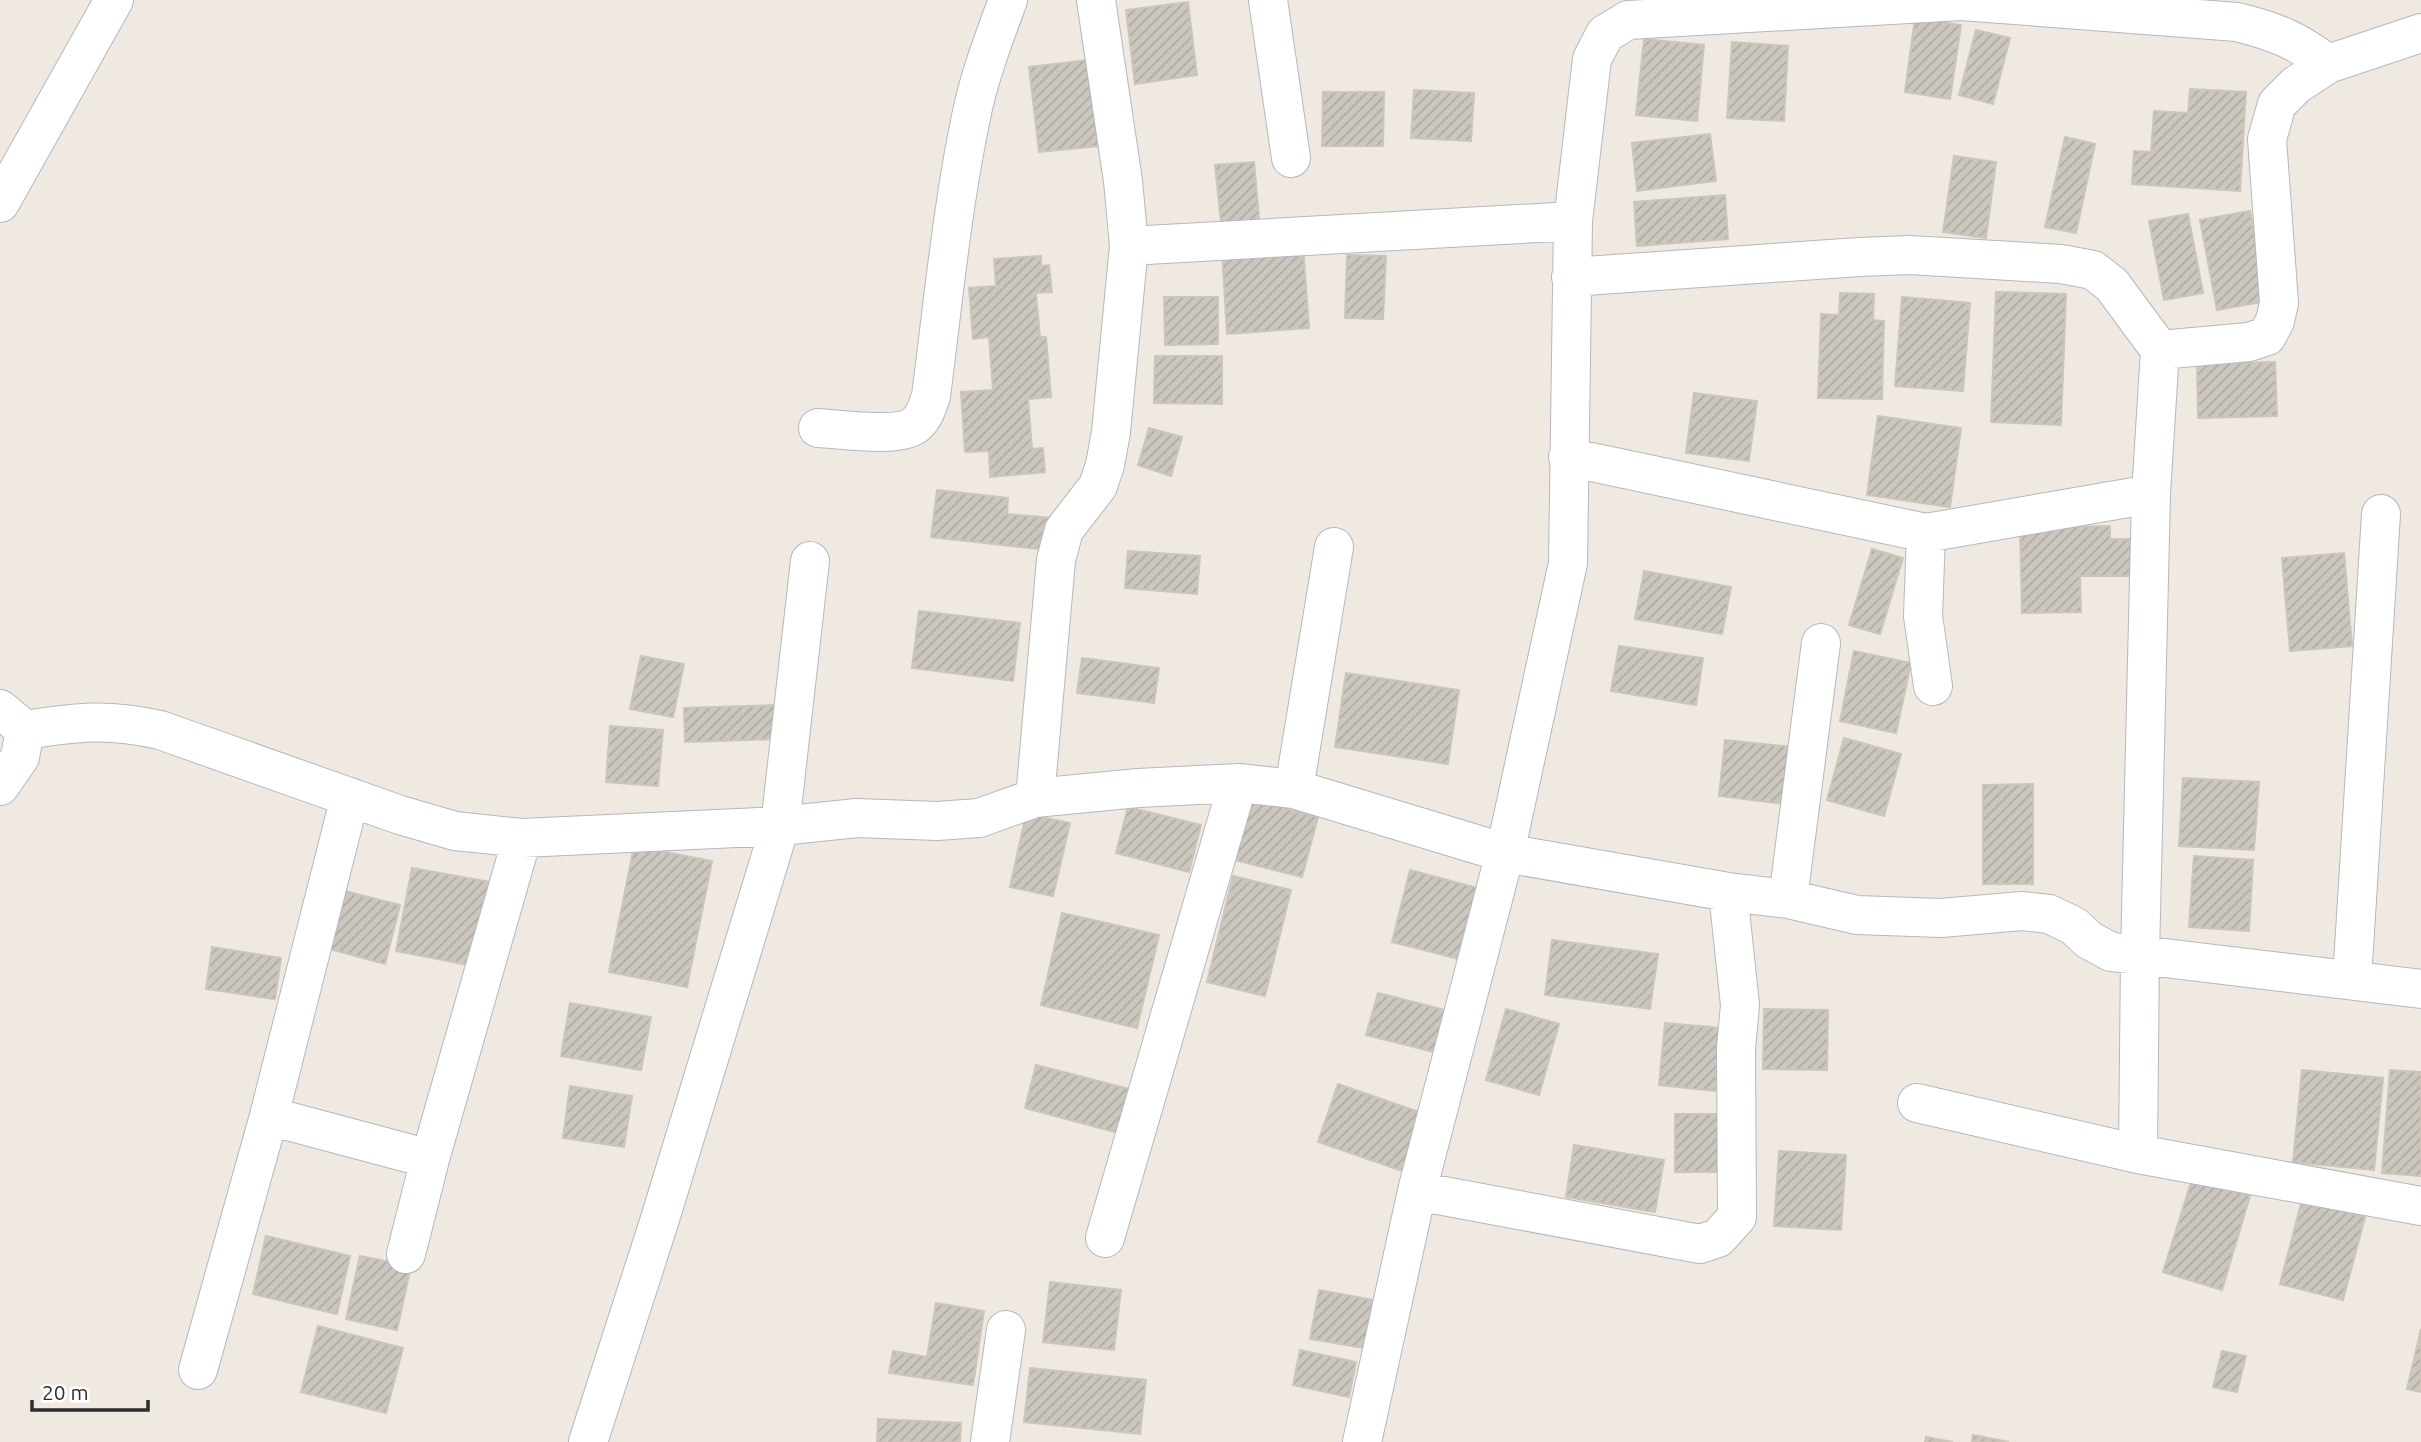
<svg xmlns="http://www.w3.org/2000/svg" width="2421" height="1442" viewBox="0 0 2421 1442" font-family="Ubuntu,sans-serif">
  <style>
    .building { fill: url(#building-hatch); stroke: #cbc5ba; stroke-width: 2 }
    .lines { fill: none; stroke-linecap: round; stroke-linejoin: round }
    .minor-casing { stroke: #b4b7c1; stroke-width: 40 }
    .minor { stroke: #fff; stroke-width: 38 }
  </style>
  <defs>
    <pattern id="building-hatch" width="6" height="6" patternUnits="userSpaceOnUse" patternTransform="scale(1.75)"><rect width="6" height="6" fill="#cbc7bf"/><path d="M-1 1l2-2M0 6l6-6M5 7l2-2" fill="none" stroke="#afaba4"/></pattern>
  </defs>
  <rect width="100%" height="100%" fill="#efe9e1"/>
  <path class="building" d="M1188 2 1197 75 1135 84 1126 10Z
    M1915 18 1961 25 1950 99 1905 92Z
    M1976 30 2010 38 1993 104 1959 95Z
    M1644 39 1704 45 1697 121 1636 115Z
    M1732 42 1788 46 1784 121 1727 118Z
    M1088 60 1098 146 1039 152 1029 67Z
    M2190 89 2246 92 2240 191 2132 184 2134 151 2151 152 2154 111 2188 113Z
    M1414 90 1474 93 1471 141 1411 138Z
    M1323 92H1384L1383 146H1322Z
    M1710 134 1716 181 1637 191 1632 143Z
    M2065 137 2095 144 2076 233 2045 227Z
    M1954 156 1996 162 1986 238 1943 232Z
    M1254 162 1260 229 1222 232 1215 165Z
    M1725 195 1728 239 1637 246 1634 202Z
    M2250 211 2267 301 2217 310 2200 220Z
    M2188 214 2203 293 2164 300 2149 221Z
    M1303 246 1309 328 1227 334 1222 251Z
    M1347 255 1386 256 1383 319 1345 318Z
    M1041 256V266L1049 265 1052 292 1036 293 1040 337H1046L1051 397 1028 399 1032 449 1043 448 1045 472 990 477 989 451 965 452 961 392 993 390 989 337 973 339 969 288 996 286 994 259Z
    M1996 292 2066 294 2061 425 1991 422Z
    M1840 293 1874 294 1873 320 1884 321 1882 399 1818 398 1821 314 1839 315Z
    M1164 297H1218V344L1165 345Z
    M1902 297 1970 303 1963 391 1895 386Z
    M1155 356H1222V404L1154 403Z
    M2275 362 2277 416 2198 418 2197 364Z
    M1694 393 1757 401 1749 461 1686 453Z
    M1878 416 1961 428 1950 507 1867 495Z
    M1149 428 1182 437 1171 476 1138 465Z
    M937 490 1008 498 1007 514 1052 518 1048 550 931 537Z
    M2110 526V539H2133L2134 576H2080L2081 612 2022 613 2020 528Z
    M1872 549 1903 558 1880 634 1849 625Z
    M1128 551 1200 556 1197 594 1125 588Z
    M2344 553 2352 646 2290 651 2282 558Z
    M1644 571 1731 587 1722 634 1635 619Z
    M919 611 1020 623 1013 681 912 668Z
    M1619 646 1703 658 1696 705 1611 691Z
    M1854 651 1911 663 1896 733 1840 721Z
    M641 656 684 664 673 717 630 709Z
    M1082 658 1159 668 1154 703 1077 693Z
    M1346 673 1459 690 1448 764 1335 747Z
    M779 705 780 739 685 742 684 708Z
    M610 726 663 730 658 786 606 782Z
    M1844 738 1901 754 1884 816 1827 800Z
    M1725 740 1792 747 1785 804 1719 796Z
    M2183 778 2259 782 2254 850 2179 846Z
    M2033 784V884H1983V785Z
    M1251 800 1318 817 1302 877 1235 860Z
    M1128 807 1201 825 1189 872 1116 853Z
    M1026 814 1070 823 1053 896 1010 887Z
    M634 846 712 861 687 987 609 972Z
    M2194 856 2253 860 2249 931 2189 927Z
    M412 868 490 882 474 966 396 951Z
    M1410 870 1477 888 1459 959 1392 942Z
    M1233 876 1291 890 1265 996 1207 982Z
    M337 889 400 905 385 964 322 947Z
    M1062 913 1159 935 1137 1028 1041 1005Z
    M1552 940 1658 954 1650 1009 1545 995Z
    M212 947 281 958 275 999 206 989Z
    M1378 993 1453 1012 1442 1054 1366 1035Z
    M570 1003 651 1017 641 1070 561 1056Z
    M1506 1009 1559 1024 1539 1095 1486 1080Z
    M1764 1009 1828 1010 1827 1070 1763 1069Z
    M1665 1023 1721 1028 1715 1091 1659 1085Z
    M1036 1065 1137 1091 1126 1135 1025 1108Z
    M2302 1070 2383 1078 2374 1170 2293 1162Z
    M2390 1070 2421 1072V1176L2382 1173Z
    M1338 1084 1428 1115 1408 1173 1318 1142Z
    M570 1086 632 1096 624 1147 563 1138Z
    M1675 1114H1727V1172H1675Z
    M1574 1145 1664 1160 1655 1212 1566 1197Z
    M1779 1151 1846 1155 1841 1230 1774 1226Z
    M2192 1179 2250 1196 2222 1290 2163 1272Z
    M2302 1200 2365 1217 2343 1300 2280 1284Z
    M266 1236 350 1256 337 1314 253 1294Z
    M360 1256 411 1266 397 1330 346 1319Z
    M1050 1282 1121 1290 1114 1350 1043 1342Z
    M1319 1290 1379 1301 1371 1349 1310 1339Z
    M936 1303 984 1311 973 1385 889 1373 893 1351 927 1357Z
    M318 1326 403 1348 386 1413 301 1392Z
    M2421 1329V1392L2407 1389Z
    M1300 1350 1356 1362 1349 1397 1293 1385Z
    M2222 1351 2246 1356 2237 1392 2213 1387Z
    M1030 1368 1146 1380 1140 1434 1024 1422Z
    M878 1419 961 1423 960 1442H877Z
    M1973 1435 2009 1442H1972Z
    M1926 1437 1953 1442H1925Z"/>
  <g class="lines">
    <g class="minor-casing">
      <path id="minor" d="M1268 0 1291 158
        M0 203 114 0
        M1129 246 1573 221
        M1571 277 1859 257 1910 255 2061 264 2093 270 2112 285 2160 350 2249 342 2267 336 2275 321 2279 303 2267 139 2277 104 2296 85 2328 64 2421 33
        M2160 350 2151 494 2140 955 2421 989
        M818 428C840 429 899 438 915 425 925 417 927 407 931 396 943 303 952 208 971 117 979 77 994 38 1008 0
        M1568 457 1926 533 1923 616 1933 686
        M1926 533 2151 494
        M0 709 25 730C78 722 106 718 160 730L400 815 455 831 522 838 780 826 857 818 937 821 979 818 1035 798 1138 788 1238 783 1294 789 1505 853 1728 892 1788 899 1857 915 1941 918 2022 911 2049 914 2074 926 2089 940 2111 952 2140 955 2138 1154 2421 1206
        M0 786 20 757 25 730
        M1294 789 1334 547
        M1035 798 1056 560 1064 530 1098 486 1105 465 1111 432 1129 246 1123 181 1096 0
        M1788 899 1821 643
        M2352 980 2381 514
        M1917 1103 2138 1154
        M269 1116 430 1159
        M1417 1191 1700 1244 1718 1238 1737 1217 1736 1048 1740 1005 1728 892
        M1105 1238 1238 783
        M406 1254 430 1159 522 838
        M198 1370 269 1116 350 797
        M588 1442 660 1219 780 826 810 561
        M990 1442 1006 1330
        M1362 1442 1417 1191 1505 853 1568 563 1573 221 1592 59 1605 34 1628 20 1961 1 2237 22C2277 32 2296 40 2328 64"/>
    </g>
    <use href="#minor" class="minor"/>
  </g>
  <path d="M32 1400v10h116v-10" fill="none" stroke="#2e2e2e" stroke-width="3.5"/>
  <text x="42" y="1400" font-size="21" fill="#2e2e2e" stroke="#ffffff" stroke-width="5" paint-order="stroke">20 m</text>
</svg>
